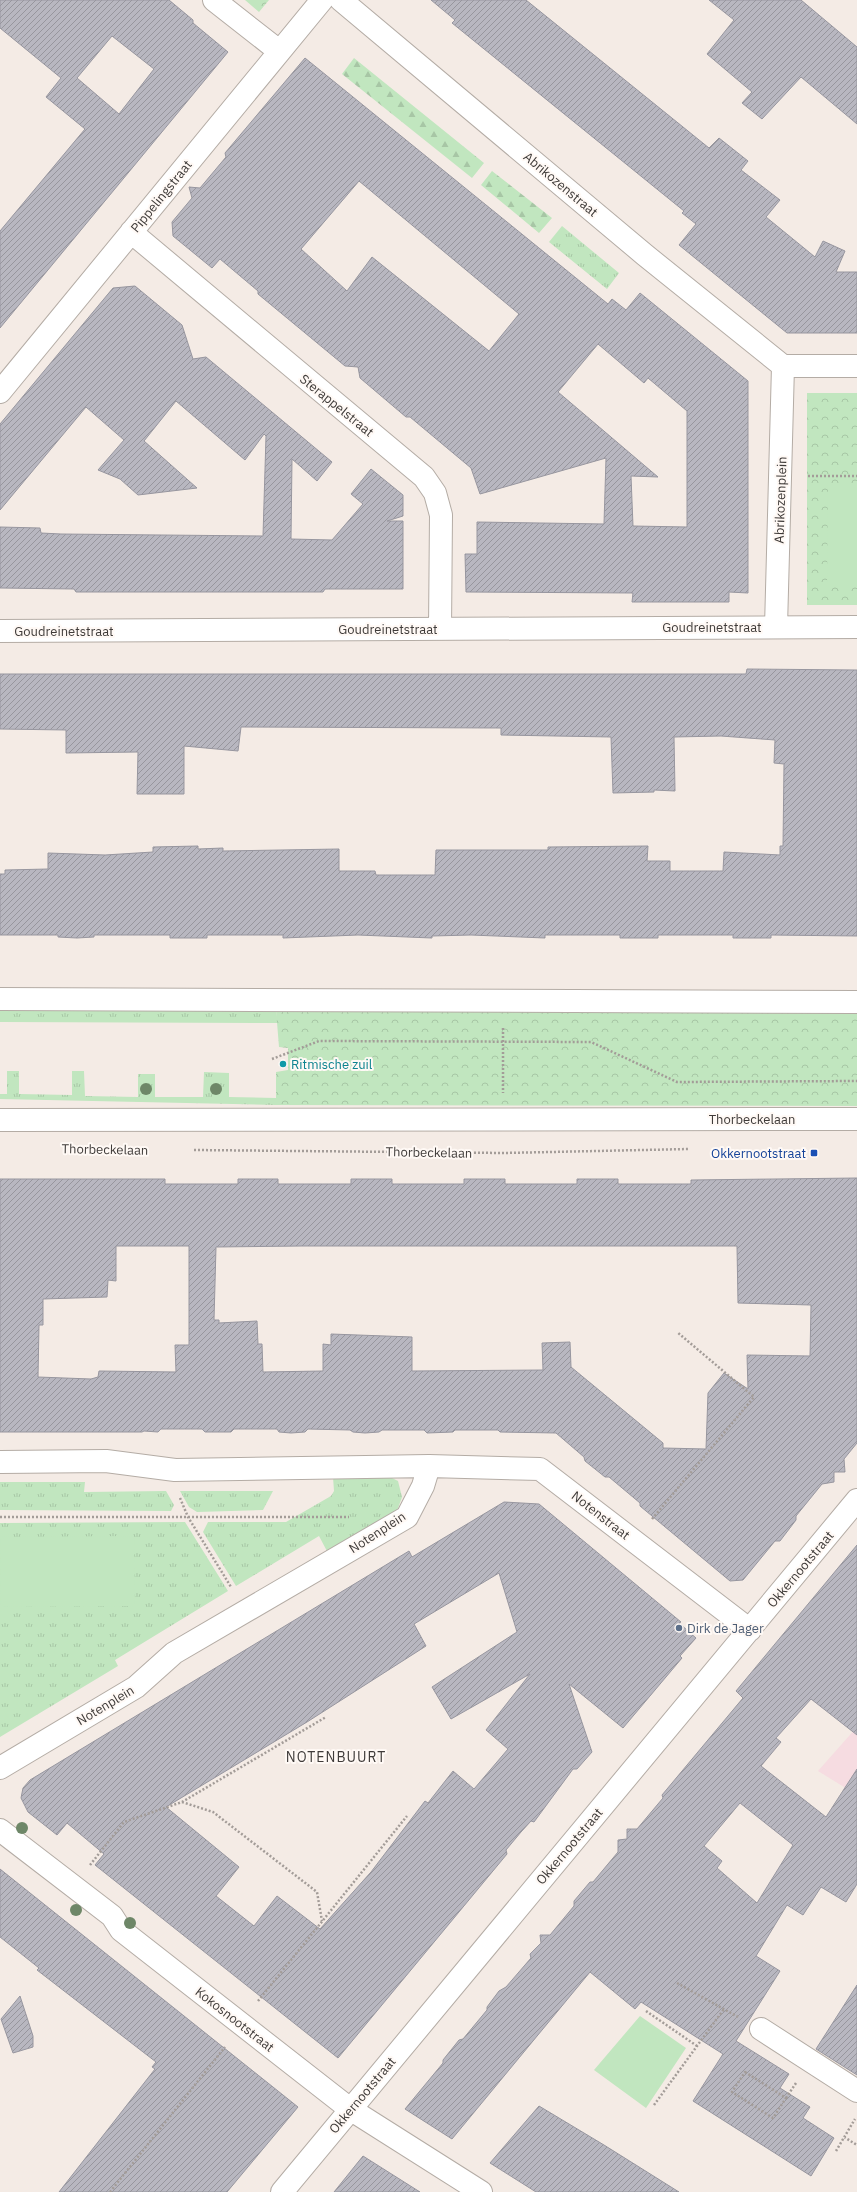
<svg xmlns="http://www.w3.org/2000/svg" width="857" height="2192" viewBox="0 0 857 2192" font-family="'IBM Plex Sans',sans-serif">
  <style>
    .commercial { fill: #f6dce1 }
    .grass { fill: url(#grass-tufts) }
    .forest { fill: url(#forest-firs) }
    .park { fill: url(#park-crowns) }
    .garden { fill: #c1e6bf }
    .building { fill: url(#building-hatch); stroke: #97969f; fill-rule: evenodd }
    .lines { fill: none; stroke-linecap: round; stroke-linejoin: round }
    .minor-casing { stroke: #b4aca5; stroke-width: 24 }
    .path { stroke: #a39c98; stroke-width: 2.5; stroke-dasharray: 2 2; stroke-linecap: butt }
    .minor { stroke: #fff; stroke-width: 22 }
    .tree { fill: #6e8768 }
    .culture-dot { fill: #0f9aa8; stroke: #fff9f5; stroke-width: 1.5 }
    .transit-dot { fill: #1a4fb4; stroke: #fff9f5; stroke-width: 1.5 }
    .service-dot { fill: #5c6f8a; stroke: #fff9f5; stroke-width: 1.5 }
    .labels { text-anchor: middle; stroke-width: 4; stroke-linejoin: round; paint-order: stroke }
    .street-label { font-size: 13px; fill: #3f3b39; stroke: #fff9f5 }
    .culture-label { font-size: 13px; fill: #0d838f; stroke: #fff9f5; text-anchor: start }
    .transit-label { font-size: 13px; fill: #164399; stroke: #fff9f5; text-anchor: end }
    .service-label { font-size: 13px; fill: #4e5e75; stroke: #fff9f5; text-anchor: start }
    .neighbourhood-label { font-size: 14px; letter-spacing: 1px; fill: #3f3b39; stroke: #fff9f5 }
  </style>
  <defs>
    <pattern id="grass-tufts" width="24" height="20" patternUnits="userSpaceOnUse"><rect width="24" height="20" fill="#c1e6bf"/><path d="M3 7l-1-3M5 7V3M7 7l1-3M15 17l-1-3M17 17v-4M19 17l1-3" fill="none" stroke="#a7c6a5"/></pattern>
    <pattern id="forest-firs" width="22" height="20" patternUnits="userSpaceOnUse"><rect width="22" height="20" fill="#c1e6bf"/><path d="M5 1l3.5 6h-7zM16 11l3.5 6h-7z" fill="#a7c6a5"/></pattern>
    <pattern id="park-crowns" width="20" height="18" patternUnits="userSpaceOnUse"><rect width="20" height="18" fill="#c1e6bf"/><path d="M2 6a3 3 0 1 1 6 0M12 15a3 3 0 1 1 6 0" fill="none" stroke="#a7c6a5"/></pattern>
    <pattern id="building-hatch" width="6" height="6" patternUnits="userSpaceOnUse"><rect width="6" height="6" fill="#b8b7c0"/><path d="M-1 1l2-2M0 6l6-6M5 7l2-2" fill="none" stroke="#97969d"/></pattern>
  </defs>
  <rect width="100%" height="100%" fill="#f4ebe5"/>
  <path class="commercial" d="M857 1727V1795L818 1771Z"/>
  <path class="grass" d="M562 226 619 273 607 289 549 242Z
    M0 1010H276L278 1023 0 1022Z
    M7 1071H19V1094L72 1095V1071H84L85 1096 138 1097V1074H155V1097H203L204 1072 229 1073V1097L276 1098V1105L0 1099V1094H7Z
    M382 1473 398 1481 402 1497 397 1511 329 1555 319 1536 236 1586 203 1532 208 1522H286L331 1496 334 1491 333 1477Z
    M0 1482H85L84 1492 166 1491 174 1505 171 1511 0 1510Z
    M180 1491H273L263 1510 197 1512 189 1507Z
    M185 1522 228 1591 115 1660 118 1666 0 1737V1523Z"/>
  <path class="forest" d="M354 58 484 163 472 178 342 74Z
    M492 171 552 218 539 233 481 185Z"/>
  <path class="park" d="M245 0H269L259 12Z
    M807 393H857V605H807Z
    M276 1010H857V1106L276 1105V1072L288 1070V1048L279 1047Z"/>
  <path class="garden" d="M828 484H857V585H827Z
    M134 1536 135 1606 1 1607 0 1537Z
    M640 2016 686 2048 646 2108 594 2070Z"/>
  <path class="building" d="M0 0H169L193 20V23L228 52 0 328V231L85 129 46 97 61 78 0 28ZM112 36 154 69 119 114 77 78Z
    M431 0H526L709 148 719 138 748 161 741 170 780 200 766 217 815 257 823 241 845 251 836 272H857V333H787L679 245 696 224 682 213 684 211 452 23 455 20Z
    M709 0H801L857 47V124L801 77 762 119 742 103 752 92 707 54 734 20Z
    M305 58 608 304 612 299 626 310 640 293 748 381V593L729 592V602H632L633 593 466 592 465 554H477V522L604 524 606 458 480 494 471 468 410 417H406L360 378 358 367 345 366 258 294V291L220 259 212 268 173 236 172 222 192 198 189 187 200 188 226 157 225 153ZM359 181 519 314 489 351 372 257 347 291 301 249ZM598 344 644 383 648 378 687 411V527L633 526 631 476 658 477 558 392Z
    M135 286 182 325 193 359 206 357 332 462 317 481 292 459 291 539 332 540 363 504 351 494 371 469 403 495V516L387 521H403V589H325L323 592H76L74 589 0 588V527L40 528 41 533 61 534 263 536 266 436 264 434 245 460 176 401 144 441 197 488 138 495 120 479 98 470 124 440 86 407 0 510V424L113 288Z
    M747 669 857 670V936L771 935V938H733V935H658V938H620V935H545V938L471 935 432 936V938L358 935 283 938V935H207V938H170V935H94V937L77 938 58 937V935H0V874H5V870L48 869V853L105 855 153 852V847L198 846V849L223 848V851L339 849V871H375L376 875H435L436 850H548V847L648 846 647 861H670V871H723L724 852 780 855V846H783L784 764 774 763 775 740 721 736 674 737 675 791 654 790V792L613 793 611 737 501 735V728L241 727 238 751 184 746V794H137L138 752 66 753V730L0 729V674H746Z
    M857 1178V1443L844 1459 845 1472H834V1482L822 1484 796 1516V1520L780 1541H775L743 1580 730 1581 640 1506V1503L609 1477H605L585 1461 584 1457 556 1433 500 1432 498 1430H455L453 1432 427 1433 424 1430H382L379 1432 365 1433 353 1432 350 1430 308 1429 305 1432 291 1433 279 1432 277 1429H234L231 1432H205L202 1429H161L158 1432 144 1431 142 1432H0V1179H165V1184H238V1179H278V1184H351V1179H392V1184H464V1179H505V1184H577V1179H618V1184H691V1180ZM116 1246H189V1345H175L176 1372 99 1371 98 1377 91 1379 38 1377 39 1325H43V1299L107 1297 108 1280 116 1281ZM302 1246H737L738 1303 811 1305 810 1356 747 1355 748 1389 724 1373 708 1393 706 1449 663 1448V1443L571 1367 570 1342 542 1343 543 1370 412 1371V1337L331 1334V1345L323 1344V1371L263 1372 262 1344H258L257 1321 219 1323V1320H214L216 1247Z
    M504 1502 539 1504 681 1622 679 1623 696 1638 680 1656 682 1658 623 1728 569 1684 592 1752 577 1769H573L534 1822 531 1821 521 1832 506 1850 507 1854 338 2058 95 1865 104 1854 67 1823 57 1835 28 1812 21 1798 23 1788 30 1780 409 1551 412 1557ZM499 1573 517 1632 432 1687 451 1719 530 1674 486 1730 508 1749 474 1789 453 1771 428 1803 425 1801 371 1872 320 1929 277 1896 254 1926 216 1896 239 1867 166 1807 307 1722 426 1646 414 1624Z
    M857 1545V1735L811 1699 776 1738 781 1742 761 1766 826 1817 857 1769V1884L846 1902 821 1887 803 1915 787 1905 756 1956 780 1971 736 2041 789 2074 780 2088 810 2107 803 2118 834 2138 811 2176 693 2101 723 2054 641 2002 635 2009 590 1972 452 2139 405 2109 443 2063V2060L459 2040 463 2039 487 2010V2007L499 1991 506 1987 531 1958 530 1954 541 1943 540 1935H550L574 1906V1901L590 1882H593L618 1852V1840L627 1839V1829H637L663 1798 662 1795 743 1698 736 1691ZM740 1803 793 1845 757 1903 717 1868 722 1861 704 1846Z
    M0 1869 298 2107 227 2192H59L155 2069 152 2067 156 2062 37 1970 39 1968 0 1937Z
    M857 1985V2075L816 2049Z
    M20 1996 33 2036V2047L13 2053 1 2019Z
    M539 2106 604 2145 679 2192H536L490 2163Z
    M363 2156 420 2192H334Z"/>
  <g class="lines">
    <g class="minor-casing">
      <path id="minor" d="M214 0 279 51
        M341 0 645 255 783 366
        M131 232 424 477 435 493 441 515 440 629
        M783 366H857
        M0 392 322 0
        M776 627 783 366
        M0 631 857 627
        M0 999 857 1002
        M0 1120 857 1119
        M0 1462 106 1461 175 1470 429 1466 423 1486 407 1517 174 1653 136 1687 0 1768
        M429 1466 540 1469 750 1630
        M0 1830 112 1916 121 1930 350 2109 481 2192
        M761 2029 857 2091
        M282 2192 857 1500"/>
    </g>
    <path class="path" d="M808 476H857
      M503 1028V1093
      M272 1059 319 1041 591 1042 677 1082 857 1081
      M194 1150 504 1153 689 1149
      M180 1498 188 1517 231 1587
      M0 1517H349
      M652 1519 754 1397 677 1332
      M182 1802 213 1812 317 1892 322 1921
      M90 1865 124 1822 182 1802 326 1717
      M677 1983 738 2017
      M258 2001 407 1816
      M646 2011 697 2046
      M745 2072 786 2098 773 2118 732 2092Z
      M786 2098 796 2083
      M654 2105 724 2009
      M844 2137 857 2145
      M836 2151 855 2119
      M110 2192 225 2047"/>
    <use href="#minor" class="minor"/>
  </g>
  <g class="tree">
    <circle cx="146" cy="1089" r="6"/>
    <circle cx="216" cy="1089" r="6"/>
    <circle cx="22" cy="1828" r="6"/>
    <circle cx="76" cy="1910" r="6"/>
    <circle cx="130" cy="1923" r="6"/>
  </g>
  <circle class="culture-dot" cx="283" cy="1064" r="4"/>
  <rect class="transit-dot" x="810" y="1149" width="8" height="8" rx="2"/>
  <circle class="service-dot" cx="679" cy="1628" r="4"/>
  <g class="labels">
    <g class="street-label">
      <text transform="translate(561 184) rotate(40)" y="5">Abrikozenstraat</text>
      <text transform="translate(161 196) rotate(-51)" y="5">Pippelingstraat</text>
      <text transform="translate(337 405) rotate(39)" y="5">Sterappelstraat</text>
      <text transform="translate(780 500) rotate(-88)" y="5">Abrikozenplein</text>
      <text x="712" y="632">Goudreinetstraat</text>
      <text x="388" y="634">Goudreinetstraat</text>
      <text x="64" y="636">Goudreinetstraat</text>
      <text x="752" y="1124">Thorbeckelaan</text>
      <text transform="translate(105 1149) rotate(1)" y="5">Thorbeckelaan</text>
      <text transform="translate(429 1152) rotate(1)" y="5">Thorbeckelaan</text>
      <text transform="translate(601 1515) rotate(38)" y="5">Notenstraat</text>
      <text transform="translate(377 1532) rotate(-33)" y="5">Notenplein</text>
      <text transform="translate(800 1569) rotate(-50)" y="5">Okkernootstraat</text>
      <text transform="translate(105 1705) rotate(-31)" y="5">Notenplein</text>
      <text transform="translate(569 1846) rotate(-50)" y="5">Okkernootstraat</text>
      <text transform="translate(235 2019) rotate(38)" y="5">Kokosnootstraat</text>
      <text transform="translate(362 2095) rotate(-50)" y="5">Okkernootstraat</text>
    </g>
    <g class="culture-label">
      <text x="291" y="1069">Ritmische zuil</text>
    </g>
    <g class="transit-label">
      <text x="806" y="1158">Okkernootstraat</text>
    </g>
    <g class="service-label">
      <text x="687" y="1633">Dirk de Jager</text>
    </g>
    <g class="neighbourhood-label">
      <text x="336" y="1762">NOTENBUURT</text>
    </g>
  </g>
</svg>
